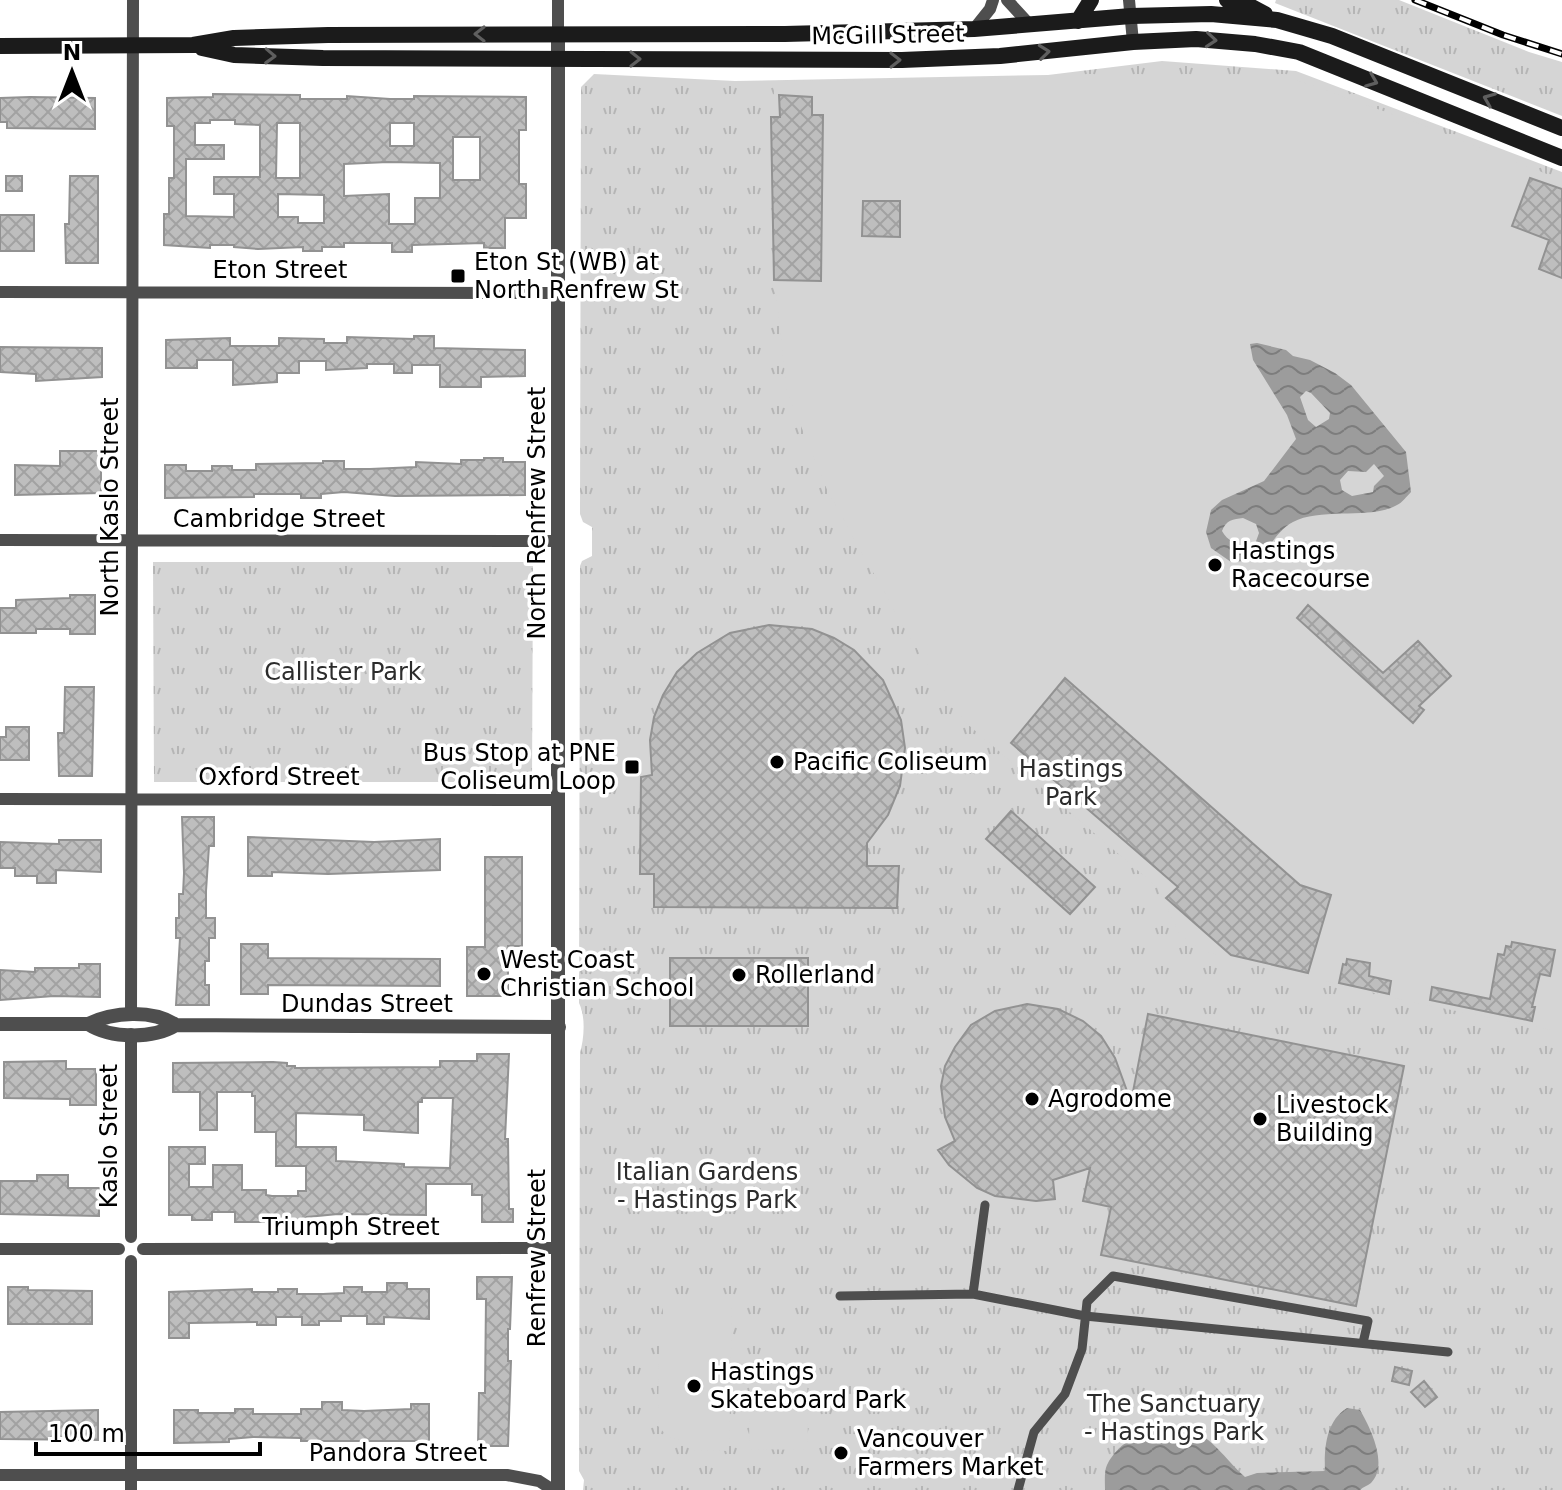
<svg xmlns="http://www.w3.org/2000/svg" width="1562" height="1490" viewBox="0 0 1562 1490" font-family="'DejaVu Sans',sans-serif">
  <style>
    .park { fill: url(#park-tufts) }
    .pitch { fill: #d5d5d5 }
    .water { fill: url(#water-waves); fill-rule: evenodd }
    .building { fill: url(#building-cross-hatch); stroke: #929292; stroke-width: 2; fill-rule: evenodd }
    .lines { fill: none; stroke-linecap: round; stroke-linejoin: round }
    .pedestrian { stroke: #4e4e4e; stroke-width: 9 }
    .minor { stroke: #4e4e4e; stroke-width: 12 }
    .tertiary { stroke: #4e4e4e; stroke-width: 14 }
    .secondary { stroke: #1b1b1b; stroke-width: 16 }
    .rail-casing { stroke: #000; stroke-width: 7 }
    .rail { stroke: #fff; stroke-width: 4; stroke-dasharray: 12; stroke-linecap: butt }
    .oneway { stroke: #5f5f5f }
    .poi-dot { fill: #000; stroke: #fff; stroke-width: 3 }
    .labels { text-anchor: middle; stroke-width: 7; stroke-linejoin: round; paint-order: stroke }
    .street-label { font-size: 24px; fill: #000; stroke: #fff }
    .poi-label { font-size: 24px; fill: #000; stroke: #fff; text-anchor: start }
    .park-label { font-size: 24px; fill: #2c2c2c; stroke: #fff }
  </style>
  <defs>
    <pattern id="park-tufts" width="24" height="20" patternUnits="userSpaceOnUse" patternTransform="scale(2)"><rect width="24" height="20" fill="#d5d5d5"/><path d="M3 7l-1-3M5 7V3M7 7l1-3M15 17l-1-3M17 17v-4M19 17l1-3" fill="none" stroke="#b5b5b5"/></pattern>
    <pattern id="water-waves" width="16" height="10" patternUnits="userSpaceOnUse" patternTransform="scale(2)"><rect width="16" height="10" fill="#9c9c9c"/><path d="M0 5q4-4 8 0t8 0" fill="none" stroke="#7d7d7d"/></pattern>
    <pattern id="building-cross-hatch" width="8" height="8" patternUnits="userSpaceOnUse" patternTransform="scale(2)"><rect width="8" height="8" fill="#bebebe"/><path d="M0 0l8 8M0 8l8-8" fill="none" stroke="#a2a2a2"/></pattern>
  </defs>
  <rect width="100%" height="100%" fill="#fff"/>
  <path class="park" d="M1276 0H1399L1529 52 1562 62V116L1275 3Z
    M1162 61 1296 71 1562 172V1490H583L584 1480 579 1471 580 1053C584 1039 586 1017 579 1003L580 566 582 561 592 556V527L583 522 580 514 581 87 594 74 735 81 1048 75Z
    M153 562H533L532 782H154Z"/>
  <path class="pitch" d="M1056 78H1291L1428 127 1562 180V1032L1411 1002 1202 951 1179 933 1158 888 965 722 910 638 828 492 787 392 774 276V81Z
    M663 1304H732L729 1451 692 1450 680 1440 668 1437 658 1426 659 1346 666 1345H663Z
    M750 1358H807L808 1450 749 1449Z"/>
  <path class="water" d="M1257 343 1286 350 1293 356 1310 360 1335 373 1351 385 1406 452 1411 492C1407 496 1402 503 1397 505 1371 520 1321 507 1293 522 1278 530 1269 547 1261 560L1231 562 1211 548 1206 532 1211 510 1222 500 1264 481 1296 439 1287 415 1253 360 1250 344ZM1306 391 1311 393 1330 413 1329 419 1316 427 1308 420 1300 397ZM1374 464 1384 476 1374 486 1373 492 1352 496 1342 490 1340 480 1348 471 1366 472ZM1243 518 1256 524 1259 533 1255 544C1242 546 1229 544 1222 531 1226 520 1233 519 1243 518Z
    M1347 1408 1360 1410C1370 1427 1389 1465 1371 1483 1367 1486 1363 1487 1360 1490H1105C1105 1483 1104 1471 1107 1465 1121 1436 1165 1417 1194 1431 1215 1441 1228 1462 1245 1477L1257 1473 1325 1471C1324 1448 1326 1421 1347 1408Z"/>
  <path class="building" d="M213 94 300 95V99H347V96L390 99H414V96L526 97V130H519V184H526V218H505V248H484V243L412 245V252H392V243H344V247H322V251H303V247L258 249 234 247V245H210V248L164 245V214H169V178H174V126H167V98L213 97ZM210 120H235V124L260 125V177H214V194H234V217L186 216V159H224V145H195V123H210ZM277 123H300V178H276ZM390 123H414V146H390ZM453 137H480V180H453ZM388 162 440 163V198H415V224H389V194L344 196V164ZM278 194 324 195V223H298V217H278Z
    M779 95 812 97V115H823L821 281 774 280 771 117H780Z
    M30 97 95 98V129L7 128V122H0V98Z
    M6 176H22V191H6Z
    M70 176H98V263H66L65 224H69Z
    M1530 178 1562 189V278L1539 269 1549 240 1512 226Z
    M863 201H900V237L862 236Z
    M0 215H34V251H0Z
    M414 336H434V348L525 350V376L481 377V387H440V365H412V373H394V364H367V368L326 370V361H299V373H277V382L233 385V360H197V368H166V340L230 338V346H279V338L324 339V343H347V337L414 339Z
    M0 347 102 348V377L36 381V374L0 372Z
    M60 451H101V493L15 495V465L60 466Z
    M484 458H503V462H525V495L395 496 344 492 321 494V498H301V494H254V497L165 498V465H186V471H212V466H232V470H256V464L323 463V461H344V469H370L416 467V462L461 464V460H484Z
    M70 595H95V634H70V629H36V633H0V608H16V600L70 598Z
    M1308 605 1383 673 1418 641 1451 676 1419 706 1424 710 1413 723 1297 618Z
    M769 625 812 629 834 638 854 650 883 680 901 720 905 748 900 786 888 815 867 843V866H899L897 908 654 907V874H640L641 777 652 775 650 740 654 717 663 695 677 672 697 653 730 633Z
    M1065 678 1300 885 1331 895 1308 973 1231 955 1166 898 1178 887 1011 743Z
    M65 687H94L92 776H59L58 733H64Z
    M6 727H29V760H0V737H6Z
    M1011 811 1095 887 1070 914 986 839Z
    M182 817H214V846H209L206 891V918H215V938H209V961H205V985H209V1005H176L180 938H176V918H179V894H183L184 873Z
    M248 837 374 842 440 839V870L328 874 272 872V876H248Z
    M59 840H101V872L56 870V883H37V876H15V868H0V842L59 844Z
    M485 857H522V946H508V996H467V947H485Z
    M1512 942 1555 950 1550 976 1540 974 1532 1007H1535L1532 1021 1430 1000 1432 987 1490 999 1498 954 1504 955 1506 946 1511 947Z
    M241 944H268V958L440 959V986L268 985V994H241Z
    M670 958H808V1026H670Z
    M1347 959 1370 963 1369 976 1391 981 1389 994 1339 983 1343 964 1346 965Z
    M79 964H100V997L54 996 0 1000V970L35 972V968H79Z
    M1027 1004 1058 1009 1083 1021 1101 1036 1115 1058 1131 1102 1148 1014 1404 1066 1356 1306 1101 1255 1111 1207 1083 1201 1090 1168 1053 1180 1055 1199 1036 1201 995 1196 977 1188 949 1165 938 1150 955 1141 945 1117 941 1086 945 1066 955 1047 971 1025 995 1011Z
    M477 1054H509L505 1139H508L509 1209H513V1222H482V1195H472V1184H426V1215L338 1214 307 1217V1221L286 1222H235V1212H212V1220H192V1215H169V1147H205V1164H189V1187H213V1165H242V1190H266V1195L272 1196H298V1191H306V1166H276V1132H255V1096H252V1092H217V1130H200V1092H173V1063L273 1062 287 1063V1066H295V1068L440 1067V1061H477ZM422 1098H453L450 1168 404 1167V1164L336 1161V1147H296V1113L364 1115V1130L418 1133V1102H422Z
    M66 1061V1069H96V1105H70V1099L4 1098V1062Z
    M37 1175H68V1188H99V1216L0 1214V1181H37Z
    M477 1277H512L510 1329H508V1361H511L508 1446H478L479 1393H485L486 1299H477Z
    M387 1283H407V1289H429V1319L384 1317V1324H367V1316H341V1321H319V1325H302V1317H276V1325H257V1322L189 1323V1338H169V1292L252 1289V1292H278V1289H297V1294H323L344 1293V1287H362V1292H387Z
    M8 1287H28V1290L92 1291V1324H8Z
    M1395 1367 1412 1371 1409 1385 1392 1381Z
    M1424 1381 1437 1397 1425 1407 1411 1392Z
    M322 1402H342V1410L364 1411 411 1409V1404H429V1441H301V1438L253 1437 229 1439V1442L174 1443V1410H198V1413H235V1409H253V1414H301V1409H322Z
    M98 1410V1440L0 1439V1412Z"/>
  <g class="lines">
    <path class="pedestrian" d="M985 1205 973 1294 1085 1316 1448 1352
      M840 1296 973 1294
      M1018 1490 1034 1432 1065 1394 1082 1349 1087 1302 1113 1276 1368 1321 1363 1343"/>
    <path class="minor" d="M1007 0 1030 25
      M1129 0 1133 42
      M974 29 990 9 993 0
      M558 34V0
      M0 292 560 293
      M0 540 559 541
      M0 799 559 800
      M131 1015 133 0
      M131 1034V1237
      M0 1249H119
      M143 1249 559 1248
      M131 1261V1490
      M0 1475H507L539 1481 553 1490"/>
    <path class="tertiary" d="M558 34V1490
      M0 1024H88C113 1012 152 1009 176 1025
      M88 1024C111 1039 153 1039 176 1025L559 1027"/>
    <path class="secondary" d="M1227 0 1246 4 1265 14
      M1078 21 1091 0
      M0 46 193 45 234 38 328 35 785 34 974 29 1131 16 1211 14 1277 20 1332 36 1562 128
      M202 48 234 55 323 58 902 60 1000 56 1133 42 1196 39 1255 44 1299 52 1562 158"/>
    <g class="rail-casing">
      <path id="rail" d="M1415 0 1503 35 1562 54"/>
    </g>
    <use href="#rail" class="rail"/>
  </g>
  <defs><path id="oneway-chevron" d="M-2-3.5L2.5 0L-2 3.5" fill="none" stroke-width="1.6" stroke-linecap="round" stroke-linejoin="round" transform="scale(2)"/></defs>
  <g class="oneway">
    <use href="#oneway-chevron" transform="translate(480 34) rotate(180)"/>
    <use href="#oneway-chevron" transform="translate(1211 40) rotate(5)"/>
    <use href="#oneway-chevron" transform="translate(1044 52) rotate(-6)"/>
    <use href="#oneway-chevron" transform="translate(270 56) rotate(2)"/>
    <use href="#oneway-chevron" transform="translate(635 59)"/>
    <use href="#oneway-chevron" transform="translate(895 60) rotate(-1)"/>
    <use href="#oneway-chevron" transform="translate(1372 81) rotate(22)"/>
    <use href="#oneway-chevron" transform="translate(1489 99) rotate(-158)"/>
  </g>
  <g class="poi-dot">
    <rect x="450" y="268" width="16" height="16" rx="4"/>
    <circle cx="1215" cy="565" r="8"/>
    <circle cx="777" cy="762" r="8"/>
    <rect x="624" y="759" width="16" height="16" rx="4"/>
    <circle cx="484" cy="974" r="8"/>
    <circle cx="739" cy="975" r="8"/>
    <circle cx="1032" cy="1099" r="8"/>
    <circle cx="1260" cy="1119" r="8"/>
    <circle cx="694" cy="1386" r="8"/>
    <circle cx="841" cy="1453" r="8"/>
  </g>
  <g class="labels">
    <g class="street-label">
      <text transform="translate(888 35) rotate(-1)" y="8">McGill Street</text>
      <text x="280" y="278">Eton Street</text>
      <text transform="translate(110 507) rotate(-90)" y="8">North Kaslo Street</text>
      <text transform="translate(537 513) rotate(-90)" y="8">North Renfrew Street</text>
      <text x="279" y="527">Cambridge Street</text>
      <text x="279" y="785">Oxford Street</text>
      <text x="367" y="1012">Dundas Street</text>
      <text transform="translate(109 1136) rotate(-90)" y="8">Kaslo Street</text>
      <text x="351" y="1235">Triumph Street</text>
      <text transform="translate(537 1258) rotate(-90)" y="8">Renfrew Street</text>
      <text x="398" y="1461">Pandora Street</text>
    </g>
    <g class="poi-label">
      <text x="474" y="270">Eton St (WB) at<tspan x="474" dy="28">North Renfrew St</tspan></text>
      <text x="1231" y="559">Hastings<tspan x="1231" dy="28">Racecourse</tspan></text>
      <text x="616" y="761" text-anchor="end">Bus Stop at PNE<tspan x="616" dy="28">Coliseum Loop</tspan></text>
      <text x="793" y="770">Pacific Coliseum</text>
      <text x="500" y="968">West Coast<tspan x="500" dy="28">Christian School</tspan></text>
      <text x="755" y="983">Rollerland</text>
      <text x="1048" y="1107">Agrodome</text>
      <text x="1276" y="1113">Livestock<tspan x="1276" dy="28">Building</tspan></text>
      <text x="710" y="1380">Hastings<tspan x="710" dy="28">Skateboard Park</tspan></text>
      <text x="857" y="1447">Vancouver<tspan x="857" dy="28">Farmers Market</tspan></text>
    </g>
    <g class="park-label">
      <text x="343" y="680">Callister Park</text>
      <text x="1071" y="777">Hastings<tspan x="1071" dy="28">Park</tspan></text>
      <text x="707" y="1180">Italian Gardens<tspan x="707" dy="28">- Hastings Park</tspan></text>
      <text x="1174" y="1412">The Sanctuary<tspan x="1174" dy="28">- Hastings Park</tspan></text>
    </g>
  </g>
  <g transform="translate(72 72)" stroke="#ffffff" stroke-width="6" paint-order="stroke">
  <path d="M0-6L14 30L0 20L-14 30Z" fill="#000000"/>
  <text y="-12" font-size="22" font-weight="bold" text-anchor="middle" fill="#000000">N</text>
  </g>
  <path d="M36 1442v12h224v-12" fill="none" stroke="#000000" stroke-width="4"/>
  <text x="48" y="1442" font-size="24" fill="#000000" stroke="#ffffff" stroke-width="6" paint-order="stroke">100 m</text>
</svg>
